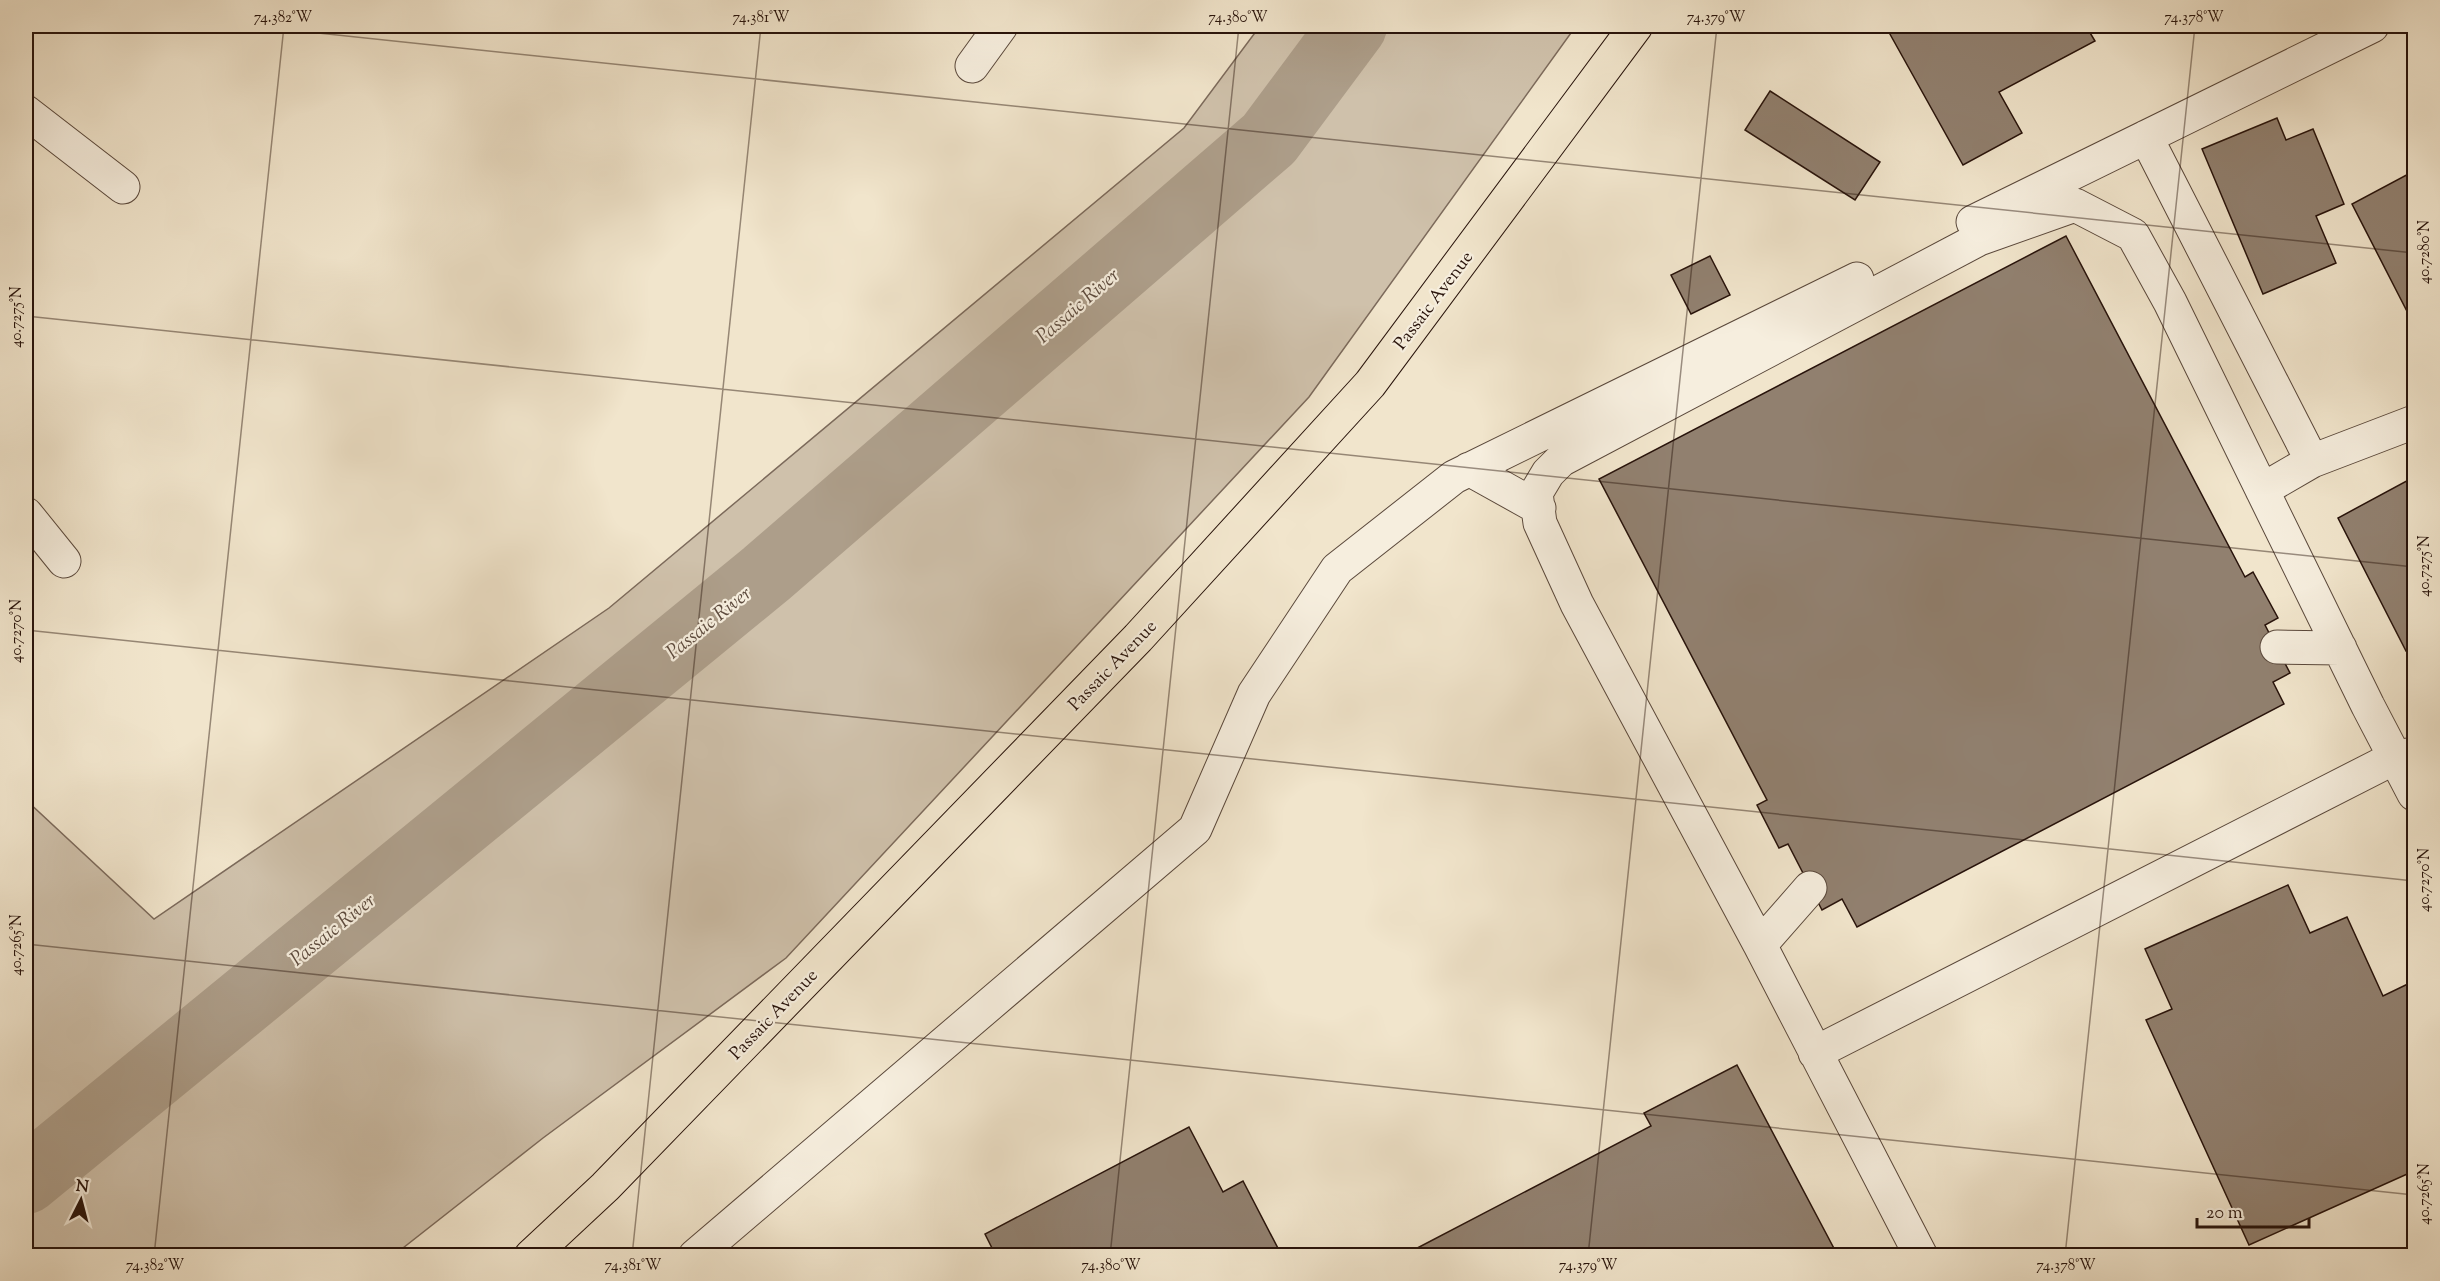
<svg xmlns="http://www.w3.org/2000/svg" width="2440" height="1281" viewBox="0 0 2440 1281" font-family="'Sorts Mill Goudy',serif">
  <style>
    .green { fill: #cfc1ab; stroke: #7c6a5b; stroke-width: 1.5 }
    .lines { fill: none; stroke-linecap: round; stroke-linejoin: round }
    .river { stroke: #ad9e8a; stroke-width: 68 }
    .building { fill: #91806f; stroke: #28130b; stroke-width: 1.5 }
    .minor-casing { stroke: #5a483b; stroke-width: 35 }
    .major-casing { stroke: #28130b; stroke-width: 35 }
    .minor { stroke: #f6eede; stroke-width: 33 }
    .major { stroke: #f1e5cc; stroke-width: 33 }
    .ticks { fill: none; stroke: #28130b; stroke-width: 1.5; stroke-opacity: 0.45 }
    .labels { text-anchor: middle; stroke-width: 4.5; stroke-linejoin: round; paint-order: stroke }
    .street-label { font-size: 18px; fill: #28130b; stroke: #f6eede }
    .water-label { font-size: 20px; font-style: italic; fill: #5d4b3e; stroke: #f6eede }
    .neatline { fill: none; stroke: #28130b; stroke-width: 2 }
    .ticks-label { font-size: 15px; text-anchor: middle; fill: #28130b }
  </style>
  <rect width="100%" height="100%" fill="#f1e5cc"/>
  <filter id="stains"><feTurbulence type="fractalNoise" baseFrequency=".00333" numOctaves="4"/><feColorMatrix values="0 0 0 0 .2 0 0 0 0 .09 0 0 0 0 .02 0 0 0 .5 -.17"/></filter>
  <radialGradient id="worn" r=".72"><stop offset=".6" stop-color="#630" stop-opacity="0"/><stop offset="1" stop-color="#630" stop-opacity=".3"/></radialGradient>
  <path class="green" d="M1260 26H1576L1309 397 786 958 543 1138 394 1255H26V800L154 919 609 608 1184 128Z"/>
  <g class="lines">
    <path class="river" d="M26 1180 766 574 1269 139 1353 26"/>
  </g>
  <path class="building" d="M1889 26H2086L2095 41 1999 92 2022 133 1963 165 1886 27Z
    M1770 91 1880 162 1855 200 1745 130Z
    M2277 118 2286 140 2313 129 2344 204 2316 216 2336 263 2263 294 2202 149Z
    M2414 171V325L2352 204Z
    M2066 236 2245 577 2253 572 2278 618 2265 625 2290 673 2273 682 2284 704 1857 927 1842 899 1822 910 1788 844 1779 848 1757 805 1767 800 1599 479Z
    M1710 256 1730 295 1691 314 1671 275Z
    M2414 477V647L2406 651 2338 518Z
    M2288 885 2310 933 2347 917 2383 996 2414 981V1171L2249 1245 2146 1020 2172 1009 2145 949Z
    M1737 1065 1838 1256H1402L1651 1126 1644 1113Z
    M1189 1127 1223 1192 1243 1181 1282 1256H996L985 1234Z"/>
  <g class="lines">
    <g class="minor-casing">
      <path id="minor" d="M972 66 1001 26
        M26 112 123 187
        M2146 137 2312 461
        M1973 222 2372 26
        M1469 469 1539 508
        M2262 490 2312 461 2414 422
        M26 514 64 561
        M2277 647 2340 648
        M1760 945 1810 888
        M1815 1053 2396 757 2414 754
        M695 1256 1195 829 1254 694 1337 569 1454 477 1857 279
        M1921 1256 1760 945 1577 604 1540 523 1536 493 1548 473 1561 460 1979 239 2075 205 2133 235 2170 302 2368 706 2414 794"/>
    </g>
    <g class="major-casing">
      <path id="major" d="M531 1256 605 1187 1138 638 1370 384 1636 26"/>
    </g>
    <use href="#minor" class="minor"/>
    <use href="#major" class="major"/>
  </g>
  <path class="ticks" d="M251 26 2414 253M26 316 2414 567M26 630 2414 881M26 944 2414 1195M154 1256 284 26M632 1256 761 26M1110 1256 1239 26M1588 1256 1717 26M2065 1256 2195 26"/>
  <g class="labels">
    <g class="street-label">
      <text transform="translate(1433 300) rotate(-53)" y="6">Passaic Avenue</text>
      <text transform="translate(1112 665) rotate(-46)" y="6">Passaic Avenue</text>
      <text transform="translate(773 1014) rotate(-46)" y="6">Passaic Avenue</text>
    </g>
    <g class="water-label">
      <text transform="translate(1077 305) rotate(-41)" y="7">Passaic River</text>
      <text transform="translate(708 622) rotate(-39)" y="7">Passaic River</text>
      <text transform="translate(332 929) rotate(-39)" y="7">Passaic River</text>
    </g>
  </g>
  <rect width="2440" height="1281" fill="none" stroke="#f1e5cc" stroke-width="66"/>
  <g transform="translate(81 1200) rotate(6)" stroke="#f6eede" stroke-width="4.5" paint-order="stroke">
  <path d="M0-4.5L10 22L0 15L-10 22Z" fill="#28130b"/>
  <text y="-9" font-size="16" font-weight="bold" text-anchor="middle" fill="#28130b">N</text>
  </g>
  <path d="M2197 1218v9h112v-9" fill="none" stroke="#28130b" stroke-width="3"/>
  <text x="2206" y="1218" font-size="18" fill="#28130b" stroke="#f6eede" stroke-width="4.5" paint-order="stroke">20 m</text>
  <rect x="33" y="33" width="2374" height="1215" class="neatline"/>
  <g class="ticks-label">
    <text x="283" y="22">74.382°W</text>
    <text x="761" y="22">74.381°W</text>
    <text x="1238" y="22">74.380°W</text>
    <text x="1716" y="22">74.379°W</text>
    <text x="2194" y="22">74.378°W</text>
    <text transform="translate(2424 252) rotate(-90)" y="5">40.7280°N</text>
    <text transform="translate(16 317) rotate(-90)" y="5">40.7275°N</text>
    <text transform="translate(2424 566) rotate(-90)" y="5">40.7275°N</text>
    <text transform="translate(16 631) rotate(-90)" y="5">40.7270°N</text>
    <text transform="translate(2424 880) rotate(-90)" y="5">40.7270°N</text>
    <text transform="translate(16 945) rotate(-90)" y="5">40.7265°N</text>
    <text transform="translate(2424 1194) rotate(-90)" y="5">40.7265°N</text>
    <text x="155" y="1270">74.382°W</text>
    <text x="633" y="1270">74.381°W</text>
    <text x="1111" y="1270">74.380°W</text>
    <text x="1588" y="1270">74.379°W</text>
    <text x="2066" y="1270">74.378°W</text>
  </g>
  <rect width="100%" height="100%" filter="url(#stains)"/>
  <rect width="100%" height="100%" fill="url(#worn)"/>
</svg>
